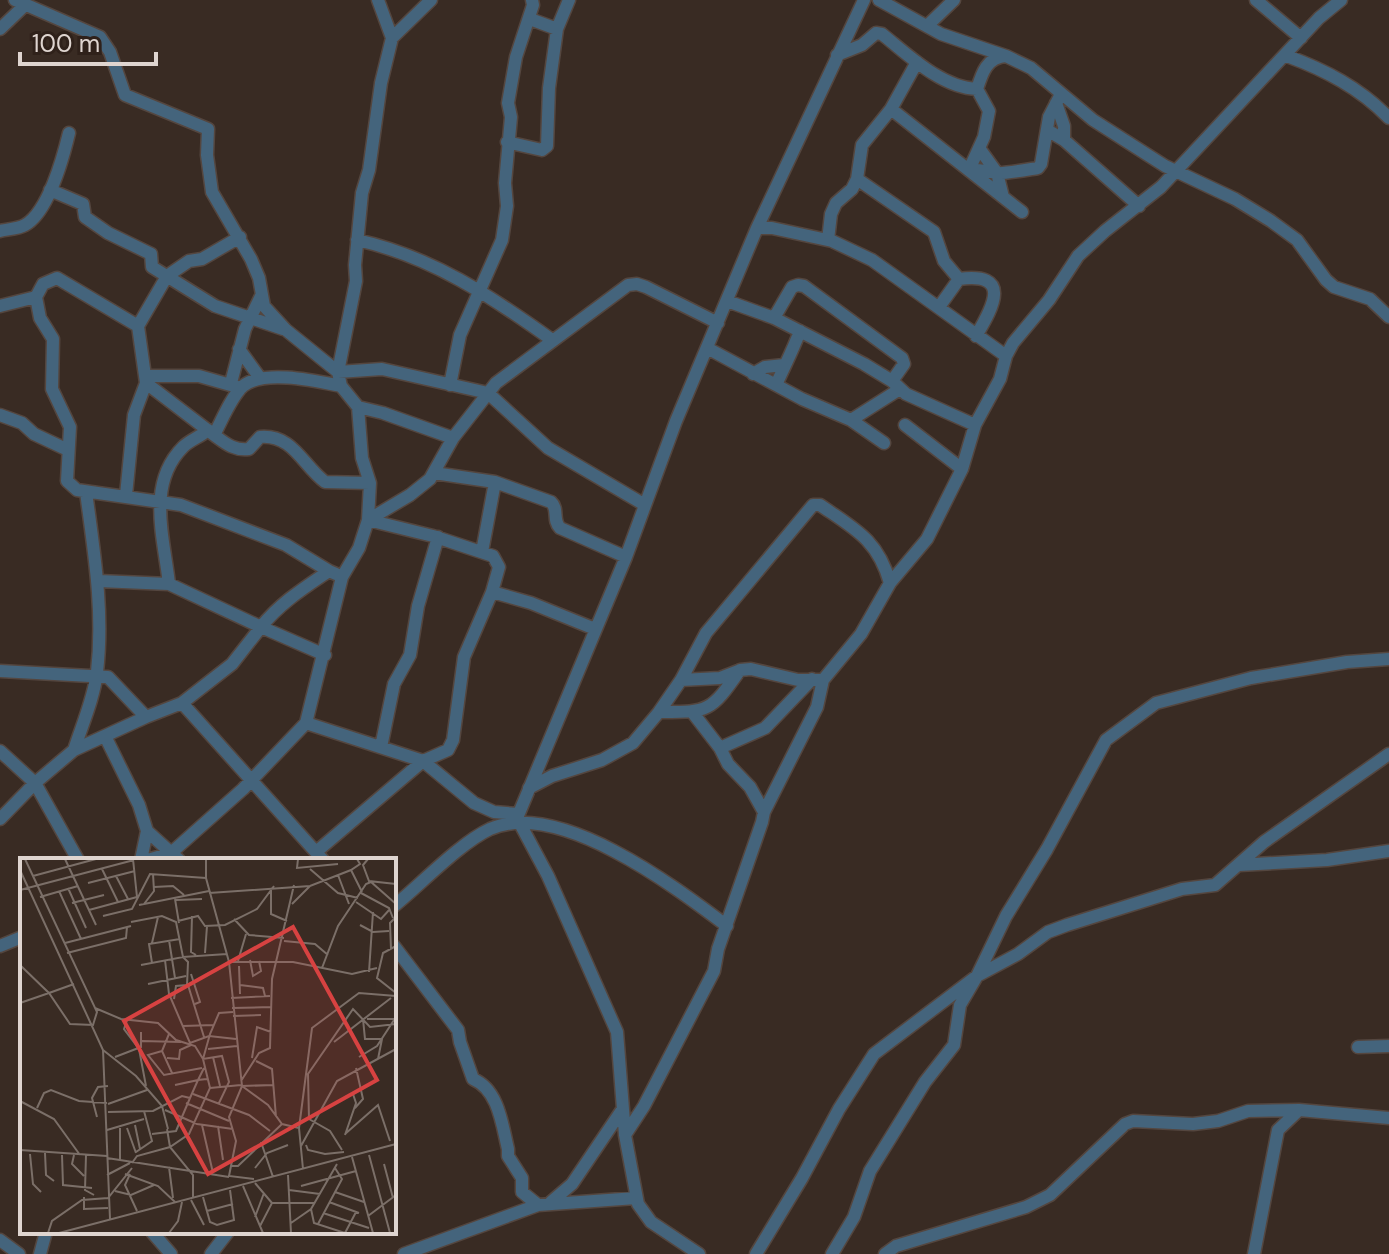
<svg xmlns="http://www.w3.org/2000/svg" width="1389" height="1254" viewBox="0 0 1389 1254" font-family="'DM Sans',sans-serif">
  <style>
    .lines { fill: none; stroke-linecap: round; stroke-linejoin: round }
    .minor-casing { stroke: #54463f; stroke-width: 15 }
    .minor { stroke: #44647c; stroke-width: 12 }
    .inset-road { fill: none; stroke: #7b6f68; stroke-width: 2 }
    .view { fill: #d74241; fill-opacity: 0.15; stroke: #d74241; stroke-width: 4 }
    .inset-edge { fill: none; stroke: #dfd5d0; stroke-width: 4 }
  </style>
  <rect width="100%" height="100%" fill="#392b23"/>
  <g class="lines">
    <g class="minor-casing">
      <path id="minor" d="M15 0 100 37 110 52 125 95 208 129 207 155 212 192 251 259 259 278 264 306 286 330 338 372 341 386 358 407 362 458 370 483 368 520 433 536 493 556 499 567 492 592 464 657 453 740 448 750 423 761 316 852
        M378 0 392 38 381 83 369 170 362 193 355 265 356 281 338 372 382 369 488 393 548 448 645 505
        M879 0 941 34 1006 56 1031 68 1093 120 1165 166 1235 199 1271 221 1297 240 1326 280 1334 287 1370 299 1389 317
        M1256 0 1301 38
        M530 19 557 29
        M927 26 954 0
        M0 29 25 5
        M392 38 431 0
        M837 55 862 45 876 33 882 34C908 55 942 88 977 89
        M1006 56C987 57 982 73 977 89L989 111 984 137 969 170C980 169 987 172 997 173 1003 174 1031 169 1038 168L1041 164 1049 117 1061 94
        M1287 56C1325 70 1360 88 1389 118
        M1056 103 1064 126V140
        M891 109 1022 212
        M1047 130 1064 140 1139 206
        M507 142 542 150 547 146 549 88 557 29 569 0
        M979 148 997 173 1003 197
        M857 179 934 232 944 261 959 279
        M50 190 83 204 85 217 108 233 151 254 152 267 215 306 283 329
        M757 228H772L832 241 872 260 1006 356
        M0 231C8 229 18 229 25 225 48 212 63 158 69 133
        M357 240C431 256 492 297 552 340
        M828 240 831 214 836 203 852 189 857 179 862 145 891 109 917 62
        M727 301 774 318 864 364 892 381 906 394 975 425
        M0 306 36 297
        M939 307 959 279C1012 272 994 306 976 336
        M774 318 792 287 798 285 804 286 902 358 904 364 892 381
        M138 326 57 278 43 284 36 297 40 318 53 339 52 389 70 427 67 481 77 490 181 505 286 545 329 571
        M707 348 802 399 851 420 884 443
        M239 349 260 378
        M753 374 765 367 784 365
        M145 376H199L241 388
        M146 383 214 435C222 420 231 397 243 386 264 369 316 381 341 386
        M231 383 245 329 261 296
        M450 385 460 335 502 240 507 206 505 183 511 117 508 103 516 57 533 5 532 0
        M776 385C784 367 793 350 800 331
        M358 407 383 413 453 438
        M0 415 22 423 34 434 68 450
        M851 420 900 389
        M905 425 962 469
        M214 435C225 443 234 451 249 449L260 437C293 434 303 466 325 482L370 483
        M434 473 495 482 551 502C559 509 552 520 560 528L626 557
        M126 495 134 415 146 383 138 326 167 276 189 261 202 259 240 237
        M482 552 495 482
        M99 581 169 584 261 627C280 603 304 588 329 571L336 574
        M169 584C164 538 146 484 183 447 190 440 200 437 208 430
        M492 592 531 603 595 629
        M0 671 108 677 146 717 182 703 232 664 261 627 325 655
        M681 680 706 633 813 505H820C855 529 878 540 890 583
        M182 703 323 860
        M659 712 681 680 720 678 738 671
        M306 723 423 761 474 803 494 812 518 814
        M105 736 139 805 147 831 179 860
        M381 747 394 684 410 655 418 606 438 537
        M720 748 765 728 812 679
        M74 750C82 725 94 698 97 672 104 611 94 552 86 492
        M0 751 35 783 78 860
        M529 788 552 776 602 760 633 743 659 712C708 712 710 713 740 670L751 669 798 680H823L861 634 890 583 927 539 962 469 975 425 1000 379 1006 356 1013 343 1049 300 1078 256 1105 231 1161 187 1319 18 1341 0
        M764 812 817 707 823 680
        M0 819 35 783 74 750 146 717
        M141 860 147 831
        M148 860 171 853 243 789 306 723 342 577 359 548 368 520 410 495 430 479 453 438 496 383 628 285 637 284 646 287 718 323
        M1239 865 1327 860 1389 851
        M394 906C421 884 460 843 490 829 559 799 674 886 727 926
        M0 946 22 937
        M394 946 458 1030 460 1042 473 1079C499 1090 502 1125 508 1149V1156L522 1178V1192L538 1205
        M1358 1047 1389 1046
        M625 1135 644 1106 714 971 718 949 762 822 764 812 750 787 728 764 720 748 693 713
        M551 1202 572 1184 622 1110
        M152 1232 171 1254
        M0 1240 19 1254
        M40 1254 46 1232
        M211 1254 228 1232
        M404 1254 538 1205 636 1198
        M699 1254 651 1222 638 1204 625 1135 617 1032 548 876 517 818 626 557 676 421 757 228 864 0
        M756 1254 802 1178 839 1109 874 1054 977 976 1006 916 1047 849 1106 740 1156 703 1251 678 1347 662 1389 659
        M832 1254 854 1217 870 1171 925 1082 954 1045 960 1005 977 976 1018 954 1048 932 1067 925 1182 889 1215 885 1264 842 1389 754
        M885 1254 896 1246 1026 1207 1050 1195 1125 1124 1133 1121 1193 1124 1218 1121 1248 1111 1299 1110 1389 1118
        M1254 1254 1278 1130 1299 1110"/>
    </g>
    <use href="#minor" class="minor"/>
  </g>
  <g transform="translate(20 858)">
    <rect width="376" height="376" fill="#392b23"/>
    <path class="inset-road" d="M45 1 76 67M113 1 117 39M186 1V20L209 104 222 228 248 247 262 266 279 270 283 311M278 1 277 10 318 6M348 1 343 7 349 23 376 26M82 11 98 44M290 11 318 35 338 40M0 12 83 192 90 361M331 12 342 34M318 17 329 46M13 18 76 1M96 18 108 41M68 25 115 13M134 29 153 28 164 37M48 30 66 70M0 32 114 2M251 32V56L267 63M39 33 61 81M189 35 290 28 331 12 340 6 337 1M341 35 369 50 373 60M20 39 58 28M155 41 159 65M156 42 182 41M336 44 361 61 370 51M52 45 84 37M124 46 134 33 133 16M272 46 290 28M119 47 189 33M69 52 117 39M83 58 112 51 130 16 186 20M172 58 171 94 176 97M214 61 229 77 264 80M158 63 178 58 185 68 205 67 237 51 254 28M111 64 142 58 156 64 163 99 207 96M340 67 353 74 369 73M149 82 155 120M264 83 295 86 308 97M45 85 111 68M132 85 138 59M376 88 363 95 357 120 376 135M371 91 370 65 376 59M47 95 106 80 107 69M185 95 187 68M145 102 149 136 170 185 189 178 216 181M230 102 233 118 241 113 239 103M218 103 226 76M209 104H273L332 116 357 110M132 105 129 86 160 81M0 107 29 135 54 126M121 107 163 99 168 104 167 127 156 128 154 141M219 108 220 136M302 110 318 68 346 26 351 24 376 46M349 114 353 54M171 116 180 144 175 146M128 126 166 118M168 127 184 179M220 127 243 130 245 138M211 140 250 138M0 145 29 135 50 166 73 167 77 154 5 1M75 150 101 161 138 165 156 182 175 188 183 201 202 198 209 224 199 245M212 150 251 149M213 158 241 157M343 161 345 181H362L358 201M347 161H374M107 162 104 171 119 191 126 228M163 168 194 167M149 176 142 193 152 215M122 183 161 184M314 184 371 140M188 191 217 188M83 192 116 218 142 248 148 271M142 193 128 197 144 217 182 210M95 199 121 189V174M193 199 200 228M339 199 357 188 376 159M147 200 159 201 160 192 171 187M232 200 237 169 251 174M236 203 252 211 256 259M221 223 239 195 250 190 252 121 274 27M155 227 178 222 184 210M190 230 221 227M173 236 229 257 250 273M0 243 34 261 60 297M166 245 209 263M88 246 127 232M17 250 24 235 31 232 59 243 87 245M335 250 343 241 336 210M145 252 177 266 213 271M88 254 133 253 162 238 170 240 178 222 187 221M77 259 72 240 78 229 88 228M115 267 120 291M182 267 193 315M198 268 203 302M100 270V303M107 270 116 295M279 270 292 170 339 135 376 138M147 271 150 289 173 317V339M87 272 124 261M132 276 156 273 170 240M325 276 358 247 370 283M325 277 336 245 333 236M241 284 253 319M286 287 288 292 305 296 324 294M281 288 317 223 376 191M0 292 87 298M322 292 310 273 289 261 288 216 333 151 350 169 376 166M116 294 132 283 124 253M25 295 26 317 34 323M10 296 13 326 21 334M42 297 43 327 72 330M54 297 52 306 64 318M66 297 65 332 74 337M349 297 370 375M332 299 353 375M87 300 209 319M112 305 117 298 150 289 169 276 190 230 183 201 190 176 199 155 213 154M364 306 373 340M211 308H218L262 266M149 309 153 340M235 310 247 295 268 287M105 316 138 328 155 344M110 316 105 327 117 353M87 317 110 305M268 317 271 375M234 321 209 318 216 283 209 259 222 228 254 227M235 325 252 345 240 368M223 328 243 375M281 328 336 313M269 332 300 336M95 333 111 337 134 327M315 334 344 344M64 339V351L88 350M183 339 190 364 197 367 214 362 210 332M171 342 184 367M309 344 339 355M252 345H295M291 351 294 365 325 375 336 354M187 353 213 346M303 355 349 370M348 358 376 337M235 359 244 335M271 365 291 351 317 306M298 366 322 321 315 310M28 375 32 363 62 342 88 340 112 310M39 375 376 286M149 375 158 363 162 344"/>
    <path class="view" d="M273 69 357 222 188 316 104 163Z"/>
    <rect width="376" height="376" class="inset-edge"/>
  </g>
  <path d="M20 52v12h136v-12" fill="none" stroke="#dfd5d0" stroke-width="4"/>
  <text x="32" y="52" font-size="24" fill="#dfd5d0" stroke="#2f211a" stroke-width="6" paint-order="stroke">100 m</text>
</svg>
